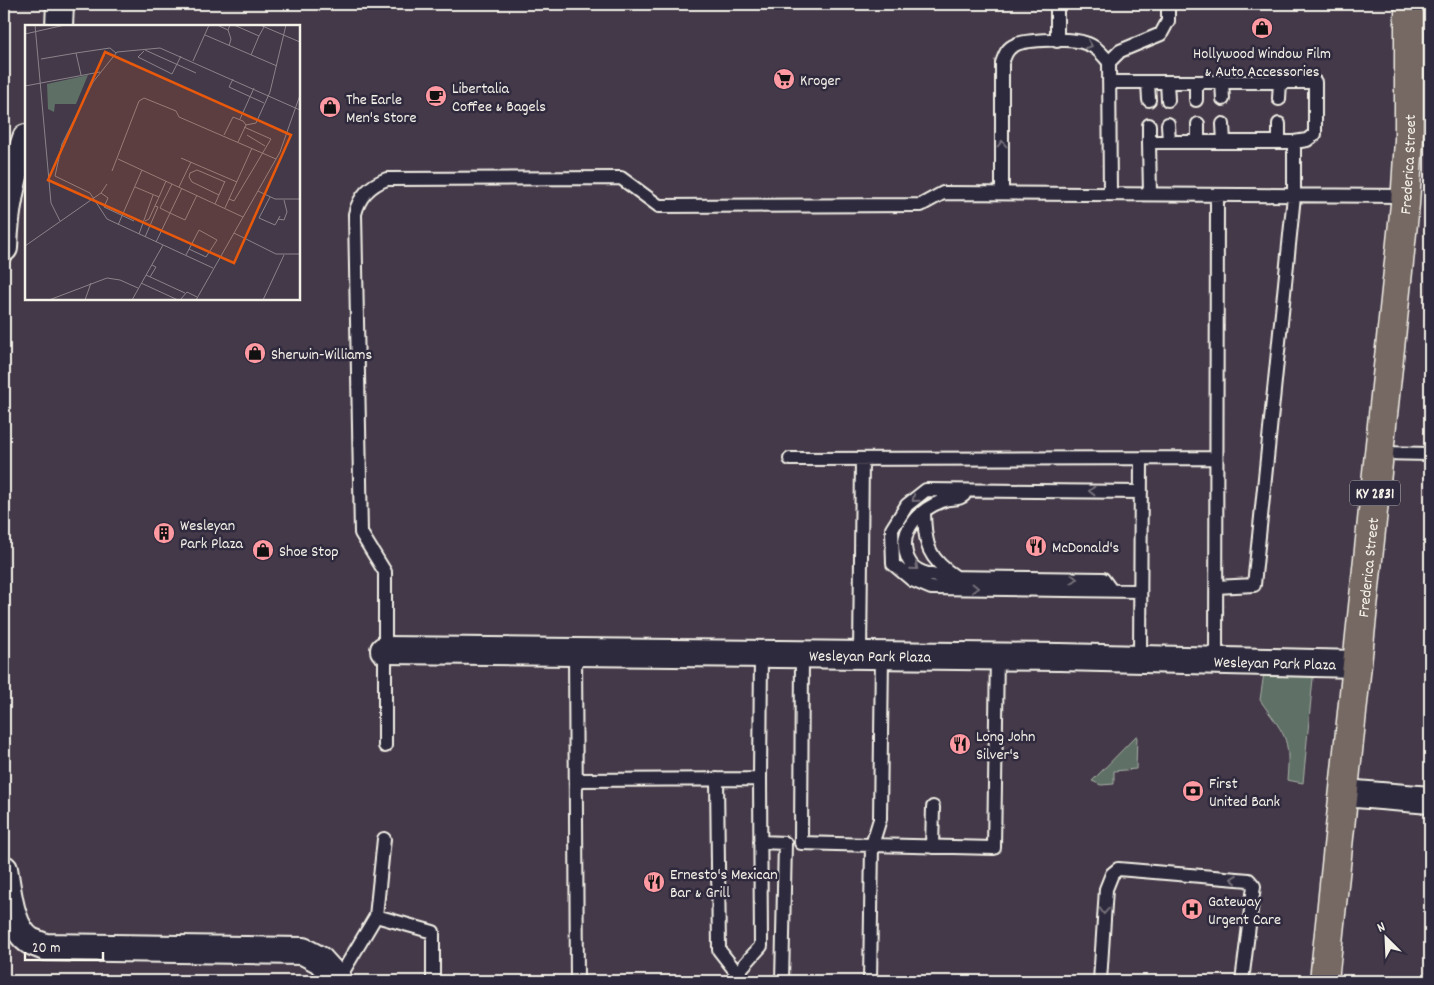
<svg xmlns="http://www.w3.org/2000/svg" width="1434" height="985" viewBox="0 0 1434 985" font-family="Dekko,sans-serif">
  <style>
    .grass { fill: #5e6f66; stroke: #a9b0a7 }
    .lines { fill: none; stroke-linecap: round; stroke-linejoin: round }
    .service-casing { stroke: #f4f1e8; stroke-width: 16 }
    .minor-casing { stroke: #f4f1e8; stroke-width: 30 }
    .primary-casing { stroke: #f4f1e8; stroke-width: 31 }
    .service { stroke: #2f2a3d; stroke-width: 12 }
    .minor { stroke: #2f2a3d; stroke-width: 26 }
    .primary { stroke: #766964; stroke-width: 28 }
    .oneway { stroke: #747079 }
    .labels { text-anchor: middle; stroke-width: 5; stroke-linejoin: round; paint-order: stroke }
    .shield { fill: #2f2a3d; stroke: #b9b5b5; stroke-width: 1 }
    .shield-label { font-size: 15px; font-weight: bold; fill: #f4f1e8 }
    .poi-label { font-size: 16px; fill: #f4f1e8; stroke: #2f2a3d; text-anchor: start }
    .street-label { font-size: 16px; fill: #f4f1e8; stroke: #2f2a3d }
    .inset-road { fill: none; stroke: #8a8389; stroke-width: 1 }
    .view { fill: #e8590c; fill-opacity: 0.15; stroke: #e8590c; stroke-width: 2.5 }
    .inset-edge { fill: none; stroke: #f4f1e8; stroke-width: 2.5 }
  </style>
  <rect width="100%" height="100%" fill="#443949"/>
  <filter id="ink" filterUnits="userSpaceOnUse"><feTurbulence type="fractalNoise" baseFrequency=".02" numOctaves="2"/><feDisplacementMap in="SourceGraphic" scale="10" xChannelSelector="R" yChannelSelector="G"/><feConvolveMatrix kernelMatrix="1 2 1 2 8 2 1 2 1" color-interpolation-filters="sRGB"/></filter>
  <g filter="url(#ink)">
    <path class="grass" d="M1264 673H1305L1313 678 1303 783 1287 780C1291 735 1284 735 1260 700Z
      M1137 735 1136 769 1114 771V784L1101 785 1092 781Z"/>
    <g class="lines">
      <g class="service-casing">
        <path id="service" d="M1057 41V4
          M1109 82H1315V134L1307 140 1294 142V196L1254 585 1216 587
          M1148 82 1149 100
          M1167 82 1168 100
          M1196 82V100
          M1222 82 1223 99
          M1279 99 1280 82
          M1168 124 1169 142
          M1198 124V142
          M1223 124 1224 142
          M1279 124V142
          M1149 125V142H1294
          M1149 142 1150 194
          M1002 193V63C1005 55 1007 48 1015 45 1026 39 1073 38 1085 43 1096 46 1102 54 1109 62
          M1110 194 1109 62 1120 51 1161 34 1168 21V4
          M1380 453 1430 454
          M790 459 1216 458
          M964 495C958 501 950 497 942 501 921 509 900 528 906 553 910 571 924 574 941 577L1103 579 1111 590
          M924 513C925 545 928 559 956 577
          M1140 591 931 588 912 580 893 564 892 529 907 505 926 490 1141 492
          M575 652 577 981
          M802 654 801 843 872 845 880 819 882 655
          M860 655 862 459
          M1140 659 1141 459
          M1216 661 1217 195
          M385 746V572L361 533 355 214C359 197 370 185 387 179L621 178 659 206 921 205 943 193 1406 196
          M717 779 719 950 737 973V981
          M576 780 760 779 761 654
          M760 842 785 843 782 981
          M932 847 933 807
          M376 916 433 932V981
          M737 973 761 946 760 779
          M338 980 376 916 384 839
          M870 981 872 845 994 848 997 656
          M1100 981 1106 889 1112 874 1118 869 1249 880 1254 886 1242 981"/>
      </g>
      <g class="minor-casing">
        <g id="minor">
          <path d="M59 26 60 4"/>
          <path d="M4 248C5 210 13 173 26 138"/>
          <path id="s1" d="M384 650 1060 657 1356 664"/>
          <path d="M1344 793 1430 800"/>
          <path d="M4 869C8 890 10 928 30 941 35 943 40 945 45 947L303 951 320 960 339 981"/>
        </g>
      </g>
      <g class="primary-casing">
        <g id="primary">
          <path id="s2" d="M1324 981 1405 204 1409 140V4"/>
        </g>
      </g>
      <use href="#service" class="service"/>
      <use href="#minor" class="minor"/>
      <use href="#primary" class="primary"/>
    </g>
    <defs><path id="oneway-chevron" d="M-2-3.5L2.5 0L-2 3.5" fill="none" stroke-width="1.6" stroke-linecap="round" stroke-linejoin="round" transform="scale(1.25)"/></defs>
    <g class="oneway">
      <use href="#oneway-chevron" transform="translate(1089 45) rotate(23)"/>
      <use href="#oneway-chevron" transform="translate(1002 144) rotate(-90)"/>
      <use href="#oneway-chevron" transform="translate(1092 491) rotate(-180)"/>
      <use href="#oneway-chevron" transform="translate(915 499) rotate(141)"/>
      <use href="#oneway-chevron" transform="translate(915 567) rotate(41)"/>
      <use href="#oneway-chevron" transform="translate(1074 579) rotate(1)"/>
      <use href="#oneway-chevron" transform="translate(975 588) rotate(1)"/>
      <use href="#oneway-chevron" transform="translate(1234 879) rotate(-175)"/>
      <use href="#oneway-chevron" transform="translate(1104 911) rotate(94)"/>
    </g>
  </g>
  <defs>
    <g id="shop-disc" transform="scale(1.125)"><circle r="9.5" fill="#ff9aa2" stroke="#2f2a3d"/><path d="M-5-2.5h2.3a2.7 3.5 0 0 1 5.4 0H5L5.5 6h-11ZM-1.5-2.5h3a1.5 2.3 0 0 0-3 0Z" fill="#111"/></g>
    <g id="supermarket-disc" transform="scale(1.125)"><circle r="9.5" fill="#ff9aa2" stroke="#2f2a3d"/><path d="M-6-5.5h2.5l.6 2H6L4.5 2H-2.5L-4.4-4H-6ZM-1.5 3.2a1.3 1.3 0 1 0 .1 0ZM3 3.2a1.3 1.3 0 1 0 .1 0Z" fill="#111"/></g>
    <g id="cafe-disc" transform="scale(1.125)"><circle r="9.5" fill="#ff9aa2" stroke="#2f2a3d"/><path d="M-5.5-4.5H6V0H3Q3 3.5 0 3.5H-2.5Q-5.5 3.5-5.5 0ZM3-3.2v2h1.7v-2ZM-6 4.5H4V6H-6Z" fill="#111"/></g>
    <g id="building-disc" transform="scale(1.125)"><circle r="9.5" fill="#ff9aa2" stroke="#2f2a3d"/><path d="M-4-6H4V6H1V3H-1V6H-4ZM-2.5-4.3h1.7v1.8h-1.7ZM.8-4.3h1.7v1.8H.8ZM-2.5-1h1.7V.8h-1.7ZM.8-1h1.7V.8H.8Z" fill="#111"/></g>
    <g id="restaurant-disc" transform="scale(1.125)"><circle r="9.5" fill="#ff9aa2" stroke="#2f2a3d"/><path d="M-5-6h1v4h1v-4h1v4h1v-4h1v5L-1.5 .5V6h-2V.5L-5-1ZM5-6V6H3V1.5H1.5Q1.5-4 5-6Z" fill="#111"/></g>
    <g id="bank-disc" transform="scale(1.125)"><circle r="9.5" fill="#ff9aa2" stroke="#2f2a3d"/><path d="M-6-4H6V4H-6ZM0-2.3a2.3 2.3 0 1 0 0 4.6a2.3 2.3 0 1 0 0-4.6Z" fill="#111"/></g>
    <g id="hospital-disc" transform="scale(1.125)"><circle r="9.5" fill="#ff9aa2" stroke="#2f2a3d"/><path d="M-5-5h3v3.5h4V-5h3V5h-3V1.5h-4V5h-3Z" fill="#111"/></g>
  </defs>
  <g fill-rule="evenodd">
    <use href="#shop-disc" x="1262" y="28"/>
    <use href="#supermarket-disc" x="784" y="79"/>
    <use href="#cafe-disc" x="436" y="96"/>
    <use href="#shop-disc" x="330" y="107"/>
    <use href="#shop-disc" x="255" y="353"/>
    <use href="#building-disc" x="164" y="533"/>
    <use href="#restaurant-disc" x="1036" y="546"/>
    <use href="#shop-disc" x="263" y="550"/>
    <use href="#restaurant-disc" x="960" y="744"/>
    <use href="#bank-disc" x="1193" y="791"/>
    <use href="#restaurant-disc" x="654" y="882"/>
    <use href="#hospital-disc" x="1192" y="909"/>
  </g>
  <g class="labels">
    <rect class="shield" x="1350" y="480.5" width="50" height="25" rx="4"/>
    <g class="shield-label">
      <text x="1375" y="498">KY 2831</text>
    </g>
    <g class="poi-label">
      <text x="1262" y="58" text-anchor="middle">Hollywood Window Film<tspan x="1262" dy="18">&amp; Auto Accessories</tspan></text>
      <text x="800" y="85">Kroger</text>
      <text x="452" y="93">Libertalia<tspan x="452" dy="18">Coffee &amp; Bagels</tspan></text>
      <text x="346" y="104">The Earle<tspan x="346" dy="18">Men's Store</tspan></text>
      <text x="271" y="359">Sherwin-Williams</text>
      <text x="180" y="530">Wesleyan<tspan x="180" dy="18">Park Plaza</tspan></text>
      <text x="1052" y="552">McDonald's</text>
      <text x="279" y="556">Shoe Stop</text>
      <text x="976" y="741">Long John<tspan x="976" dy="18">Silver's</tspan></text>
      <text x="1209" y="788">First<tspan x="1209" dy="18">United Bank</tspan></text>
      <text x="670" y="879">Ernesto's Mexican<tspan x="670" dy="18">Bar &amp; Grill</tspan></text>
      <text x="1208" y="906">Gateway<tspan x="1208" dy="18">Urgent Care</tspan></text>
    </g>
    <g class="street-label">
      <text dy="6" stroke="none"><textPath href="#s2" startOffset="821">Frederica Street</textPath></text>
      <text dy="6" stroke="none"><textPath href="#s2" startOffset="416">Frederica Street</textPath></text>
      <text dy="6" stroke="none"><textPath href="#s1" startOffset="486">Wesleyan Park Plaza</textPath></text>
      <text dy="6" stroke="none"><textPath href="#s1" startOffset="891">Wesleyan Park Plaza</textPath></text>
    </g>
  </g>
  <g transform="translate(25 25)">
    <rect width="275" height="275" fill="#443949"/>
    <path d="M63 50 51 79H30L29 87 23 84 22 59Z" fill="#5e6f66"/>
    <path class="inset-road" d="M10 0 26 178 35 196M192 0 203 5 205 0M209 0 234 11 239 2M235 0 275 17M203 5 206 14 204 21M0 9 40 0M180 10 252 41M120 25 171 48M119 26 113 32 147 49 156 31M51 28 85 23 91 28M226 30 234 11M16 34 51 28 56 50M168 36 184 0M208 54 204 62 239 78M0 61 75 47M215 94 229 63M199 110 208 92 218 96 221 100M222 110 240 121M213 117 221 100 231 98 245 67 261 0M156 133 212 157M93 134 218 192M87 146 114 76 119 73 151 86 154 92 251 134M147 159 135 183 145 188 157 163M110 162 134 172 141 156M154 162 166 137M233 166 250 174H275M76 168 83 173 79 182 109 196M194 170 167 157 164 152 165 148 172 145 200 157M245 172 234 193 250 200 255 191M204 174 209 176 246 114 219 102M190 179 200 156M200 183 227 123M253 194 259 195 262 187 259 175M120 196 124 194 134 172M93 200 117 145M209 208 251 229H275M114 209 128 170M120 212 133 182 130 181M131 217 145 188 160 195 172 170M0 221 76 168 82 159M161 230 174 205 192 215 181 232 164 224M188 243 82 194 65 168 30 151 37 119 68 57 92 27 135 23 275 85M121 250 160 268M125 252 131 242 127 240M116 258 153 275M24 275 82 253 95 255 113 263M60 275 66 258M107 275 138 220M155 275 162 267 172 272M171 275 255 127 275 70M238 275 259 230"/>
    <path class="view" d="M80 27 266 110 209 238 23 155Z"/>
    <rect width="275" height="275" class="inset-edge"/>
  </g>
  <rect width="1434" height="985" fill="none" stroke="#2f2a3d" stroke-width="20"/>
  <rect x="10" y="10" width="1414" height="965" fill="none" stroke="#f4f1e8" stroke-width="2" filter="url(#ink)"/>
  <g transform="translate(1386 938) rotate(336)" stroke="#2f2a3d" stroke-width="4" paint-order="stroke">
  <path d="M0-4L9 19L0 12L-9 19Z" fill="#f4f1e8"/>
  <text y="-8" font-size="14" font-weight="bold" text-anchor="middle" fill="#f4f1e8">N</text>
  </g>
  <path d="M25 952v8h78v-8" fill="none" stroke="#f4f1e8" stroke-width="2.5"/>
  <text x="32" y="952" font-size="15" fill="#f4f1e8" stroke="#2f2a3d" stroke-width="4" paint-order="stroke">20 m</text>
</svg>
